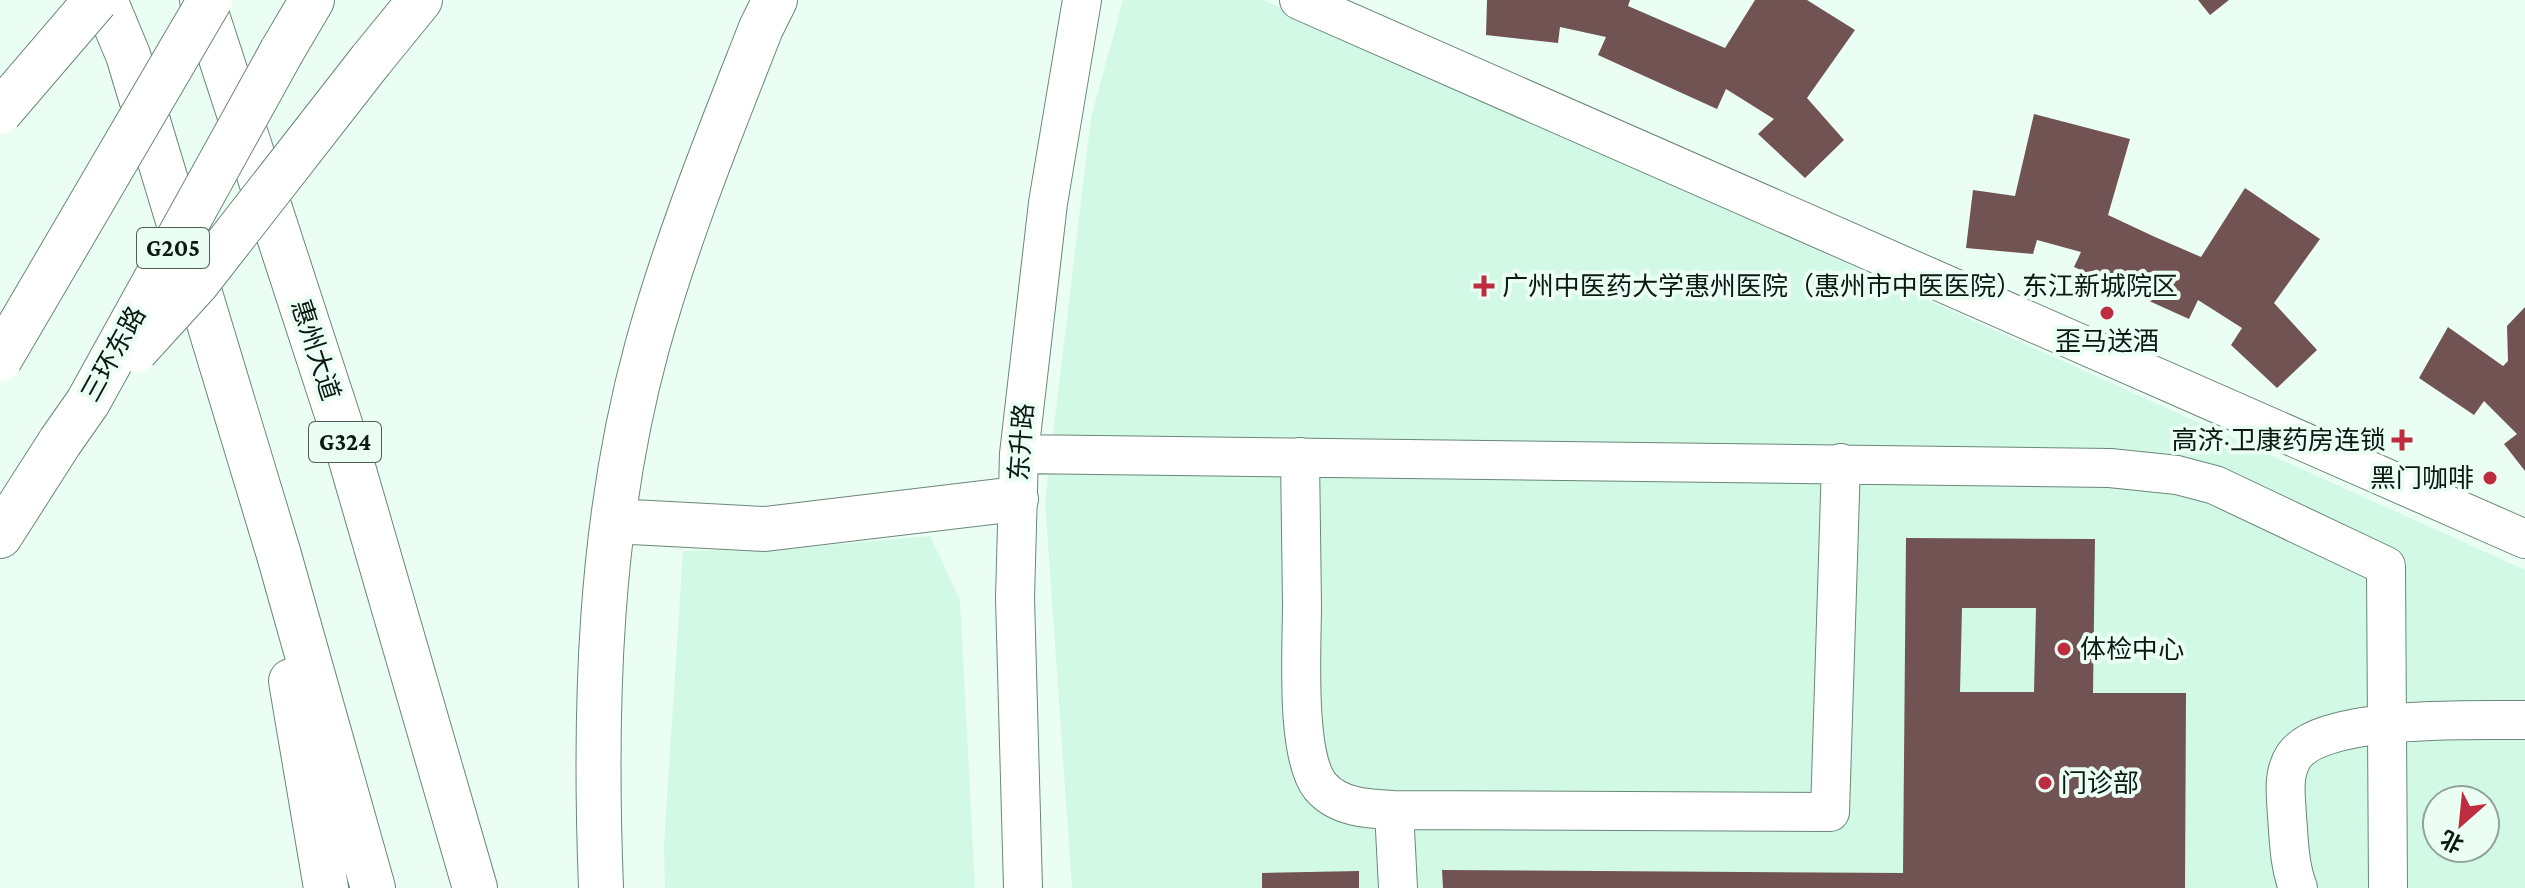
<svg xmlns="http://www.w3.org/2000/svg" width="2525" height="888" viewBox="0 0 2525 888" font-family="'Crimson Pro','Noto Sans SC',serif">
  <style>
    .built { fill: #d1f9e5; fill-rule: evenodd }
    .building { fill: #705352; fill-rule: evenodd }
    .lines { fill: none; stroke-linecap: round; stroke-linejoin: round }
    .minor-casing { stroke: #6a8778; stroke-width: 40 }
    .highway-casing { stroke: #6a8778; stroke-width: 46 }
    .minor { stroke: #fff; stroke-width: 38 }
    .highway { stroke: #fff; stroke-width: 44 }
    .highway-bridge-casing { stroke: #6a8778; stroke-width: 46; stroke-linecap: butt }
    .highway-bridge { stroke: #fff; stroke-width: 44 }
    .poi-dot { fill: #bd2c3f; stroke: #ebfef4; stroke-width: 3 }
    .labels { text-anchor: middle; stroke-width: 8; stroke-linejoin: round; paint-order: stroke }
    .shield { fill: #ebfef4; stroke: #4f5d56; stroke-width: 2 }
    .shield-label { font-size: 24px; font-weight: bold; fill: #0c1813 }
    .poi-label { font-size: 26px; fill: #0c1813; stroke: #ebfef4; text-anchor: start }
    .street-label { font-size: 26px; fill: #0c1813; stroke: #ebfef4 }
  </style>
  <rect width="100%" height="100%" fill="#ebfef4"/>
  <path class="built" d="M1123 0H1263L2525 570V888H1072L1045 501 1091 118ZM2437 800H2485V848H2437Z
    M930 536 960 600 975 888H665L664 845 683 551 786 549Z"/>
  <path class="building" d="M1487 0H1630L1628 6 1725 48 1755 0H1807L1855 30 1807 98 1844 140 1805 178 1758 134 1774 119 1726 89 1717 109 1598 55 1606 37 1560 27 1558 43 1486 35Z
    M2198 0H2229L2210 15Z
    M2034 114 2130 139 2108 215 2155 237 2201 257 2245 188 2320 239 2274 303 2317 350 2277 388 2231 345 2242 328 2198 300 2189 319 2074 267 2081 252 2037 240 2033 254 1966 248 1973 190 2015 196Z
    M2525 307V471L2504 444 2517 434 2484 401 2474 415 2419 378 2448 327 2503 366 2508 361 2507 326Z
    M1906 538 2095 539 2093 693H2186L2185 888H1443L1442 870 1903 873ZM1962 608H2036L2034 692H1960Z
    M1359 871V888H1262V873Z"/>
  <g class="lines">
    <g class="minor-casing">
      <path id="minor" d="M1299 0 2525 539
        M1019 454 2110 468 2177 475 2215 485 2386 566 2388 888
        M1300 457C1301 506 1301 556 1302 605 1302 647 1295 754 1320 786 1338 808 1369 809 1394 810L1830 812 1841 463
        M1394 810 1398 888
        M1023 888 1015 598 1019 454 1048 203 1082 0
        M2298 888C2289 865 2289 840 2287 816 2286 796 2282 774 2294 756 2323 714 2476 721 2525 720"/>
    </g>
    <g class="highway-casing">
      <path id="highway" d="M105 0 128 55 279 555 373 888
        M202 0 344 436 475 888
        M282 51 312 0
        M371 60 420 0
        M613 521 765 529 1016 499
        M0 536 60 442
        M291 681 326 888
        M601 888C594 707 599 523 647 347 677 238 720 133 761 28L775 0"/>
    </g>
    <use href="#minor" class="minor"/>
    <use href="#highway" class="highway"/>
    <g class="highway-bridge-casing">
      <path id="highway-bridge" d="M0 112 96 0
        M136 350 197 283 371 60
        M0 359 210 0
        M60 442 88 402 282 51"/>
    </g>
    <use href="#highway-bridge" class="highway-bridge"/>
  </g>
  <g class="poi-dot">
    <path d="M1480 274h8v8h8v8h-8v8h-8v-8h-8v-8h8z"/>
    <circle cx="2107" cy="313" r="8"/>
    <path d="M2398 428h8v8h8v8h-8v8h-8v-8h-8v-8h8z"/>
    <circle cx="2490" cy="478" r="8"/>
    <circle cx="2064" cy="649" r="8"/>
    <circle cx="2045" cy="783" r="8"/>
  </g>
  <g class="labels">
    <g class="shield">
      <rect x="137" y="228" width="72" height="40" rx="6"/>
      <rect x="309" y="422" width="72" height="40" rx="6"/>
    </g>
    <g class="shield-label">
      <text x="173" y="256">G205</text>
      <text x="345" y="450">G324</text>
    </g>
    <g class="poi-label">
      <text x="1502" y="295">广州中医药大学惠州医院（惠州市中医医院）东江新城院区</text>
      <text x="2107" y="350" text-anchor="middle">歪马送酒</text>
      <text x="2386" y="449" text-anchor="end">高济·卫康药房连锁</text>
      <text x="2474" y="487" text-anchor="end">黑门咖啡</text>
      <text x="2080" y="658">体检中心</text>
      <text x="2061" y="792">门诊部</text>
    </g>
    <g class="street-label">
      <text transform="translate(316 350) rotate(72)" y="9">惠州大道</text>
      <text transform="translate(113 354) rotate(-61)" y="9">三环东路</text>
      <text transform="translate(1021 442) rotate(-86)" y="9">东升路</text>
    </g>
  </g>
  <g transform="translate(2461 824) rotate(207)"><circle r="38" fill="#ebfef4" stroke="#92a29a" stroke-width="2"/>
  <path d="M0-6L14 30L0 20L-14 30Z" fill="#bd2c3f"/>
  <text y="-12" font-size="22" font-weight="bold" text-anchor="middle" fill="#0c1813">北</text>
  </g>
</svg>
